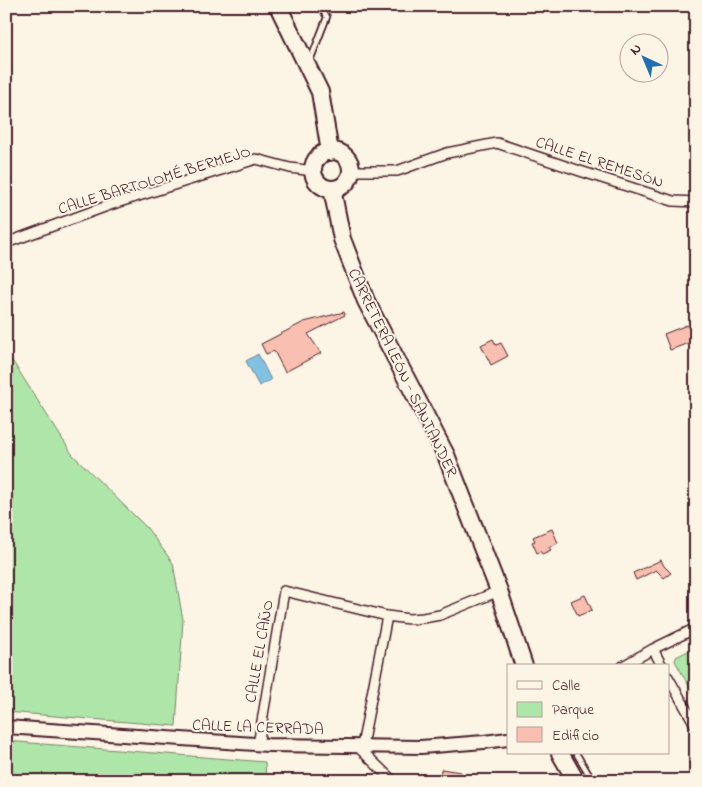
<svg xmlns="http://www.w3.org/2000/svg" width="702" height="787" viewBox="0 0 702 787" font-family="'Indie Flower',sans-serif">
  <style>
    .green { fill: #aee6a9; stroke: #7c826a }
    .water { fill: #81c2e2; stroke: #6b8199 }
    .building { fill: #f9bfb0; stroke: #4a1f2b }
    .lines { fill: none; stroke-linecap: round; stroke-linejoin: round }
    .lane-casing { stroke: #4a1f2b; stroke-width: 8 }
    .street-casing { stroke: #4a1f2b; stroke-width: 12 }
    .secondary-casing { stroke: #4a1f2b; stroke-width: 16 }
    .highway-casing { stroke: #4a1f2b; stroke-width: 20 }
    .lane { stroke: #fcf5e5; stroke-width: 4.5 }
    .street { stroke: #fcf5e5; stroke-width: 9 }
    .secondary { stroke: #fcf5e5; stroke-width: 12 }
    .highway { stroke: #fcf5e5; stroke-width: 16 }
    .labels { text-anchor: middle; stroke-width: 4; stroke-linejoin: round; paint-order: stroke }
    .street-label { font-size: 16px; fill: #4a1f2b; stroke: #fcf5e5 }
  </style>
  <rect width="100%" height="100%" fill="#fcf5e5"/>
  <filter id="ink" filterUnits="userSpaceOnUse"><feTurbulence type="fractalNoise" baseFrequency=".02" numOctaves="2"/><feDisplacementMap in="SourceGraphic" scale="10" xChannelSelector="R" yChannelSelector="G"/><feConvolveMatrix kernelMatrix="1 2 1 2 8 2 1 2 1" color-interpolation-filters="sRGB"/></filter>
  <g filter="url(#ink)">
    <path class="green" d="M6 351 72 454 147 528 173 563 183 620 176 726 6 712Z
      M696 647V699L675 661 676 657Z
      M6 741 265 762 266 781H6Z"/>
    <path class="water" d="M258 354 271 380 259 386 246 361Z"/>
    <path class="building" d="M344 312 345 315 308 334 321 353 285 372 274 351 266 354 261 344 304 322Z
      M687 325 694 341 670 350 664 334Z
      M493 339 496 345 501 343 508 356 491 365 481 345Z
      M552 529 558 543 549 547 551 550 542 554 540 551 537 553 532 542 535 541 533 537Z
      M661 560 664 566 671 573 664 578 656 570 636 580 633 573Z
      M585 595 592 610 578 616 571 601Z
      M441 769 461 772 460 781H440Z"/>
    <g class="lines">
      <g class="lane-casing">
        <path id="lane" d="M310 61 327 17 320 6
          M576 753 593 781"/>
      </g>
      <g class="street-casing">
        <path id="street" d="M351 171H397L447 153 497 143 580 171 673 201 696 202
          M6 243 110 205 256 159 290 168 314 171
          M653 649 662 666
          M623 666 653 649 696 628
          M668 677 696 726
          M258 745 284 591 387 616 409 619 423 618 440 615 499 591
          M357 746 393 781
          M362 746 387 616"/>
      </g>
      <g class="secondary-casing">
        <path id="secondary" d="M6 727 268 745 421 747 484 742 508 739"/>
      </g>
      <g class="highway-casing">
        <path id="highway" d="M278 6 320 92 330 152
          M313 170a19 19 0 1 1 38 0a19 19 0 1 1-38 0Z
          M332 189 342 239 366 301 446 455 499 591 524 666
          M560 753 576 781"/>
      </g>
      <use href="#lane" class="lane"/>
      <use href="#street" class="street"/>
      <use href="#secondary" class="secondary"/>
      <use href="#highway" class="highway"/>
    </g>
  </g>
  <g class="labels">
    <g class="street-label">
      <text transform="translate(600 161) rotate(18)" y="6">CALLE EL REMESÓN</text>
      <text transform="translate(154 179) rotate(-17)" y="6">CALLE BARTOLOMÉ BERMEJO</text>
      <text transform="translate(404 372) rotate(64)" y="6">CARRETERA LEÓN - SANTANDER</text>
      <text transform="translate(258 651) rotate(-80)" y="6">CALLE EL CAÑO</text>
      <text transform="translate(258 726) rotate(2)" y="6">CALLE LA CERRADA</text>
    </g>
  </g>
  <rect width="702" height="787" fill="none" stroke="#fcf5e5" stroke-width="25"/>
  <rect x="12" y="12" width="677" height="762" fill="none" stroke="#4a1f2b" stroke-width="2" filter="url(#ink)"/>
  <rect x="507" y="664" width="162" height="90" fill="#fcf5e5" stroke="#b59f9b"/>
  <rect x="517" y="681" width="25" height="8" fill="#fcf5e5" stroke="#b59f9b"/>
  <text x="552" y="690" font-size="15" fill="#4a1f2b">Calle</text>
  <rect x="517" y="702" width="25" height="15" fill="#aee6a9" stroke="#b59f9b"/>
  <text x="552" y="714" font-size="15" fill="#4a1f2b">Parque</text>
  <rect x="517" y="727" width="25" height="15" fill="#f9bfb0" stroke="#b59f9b"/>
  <text x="552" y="740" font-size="15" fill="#4a1f2b">Edificio</text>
  <g transform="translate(644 58) rotate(316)"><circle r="24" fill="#fcf5e5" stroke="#b59f9b"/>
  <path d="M0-4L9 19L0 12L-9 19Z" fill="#1f6fb2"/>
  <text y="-8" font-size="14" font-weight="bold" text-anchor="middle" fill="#4a1f2b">N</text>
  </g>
</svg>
